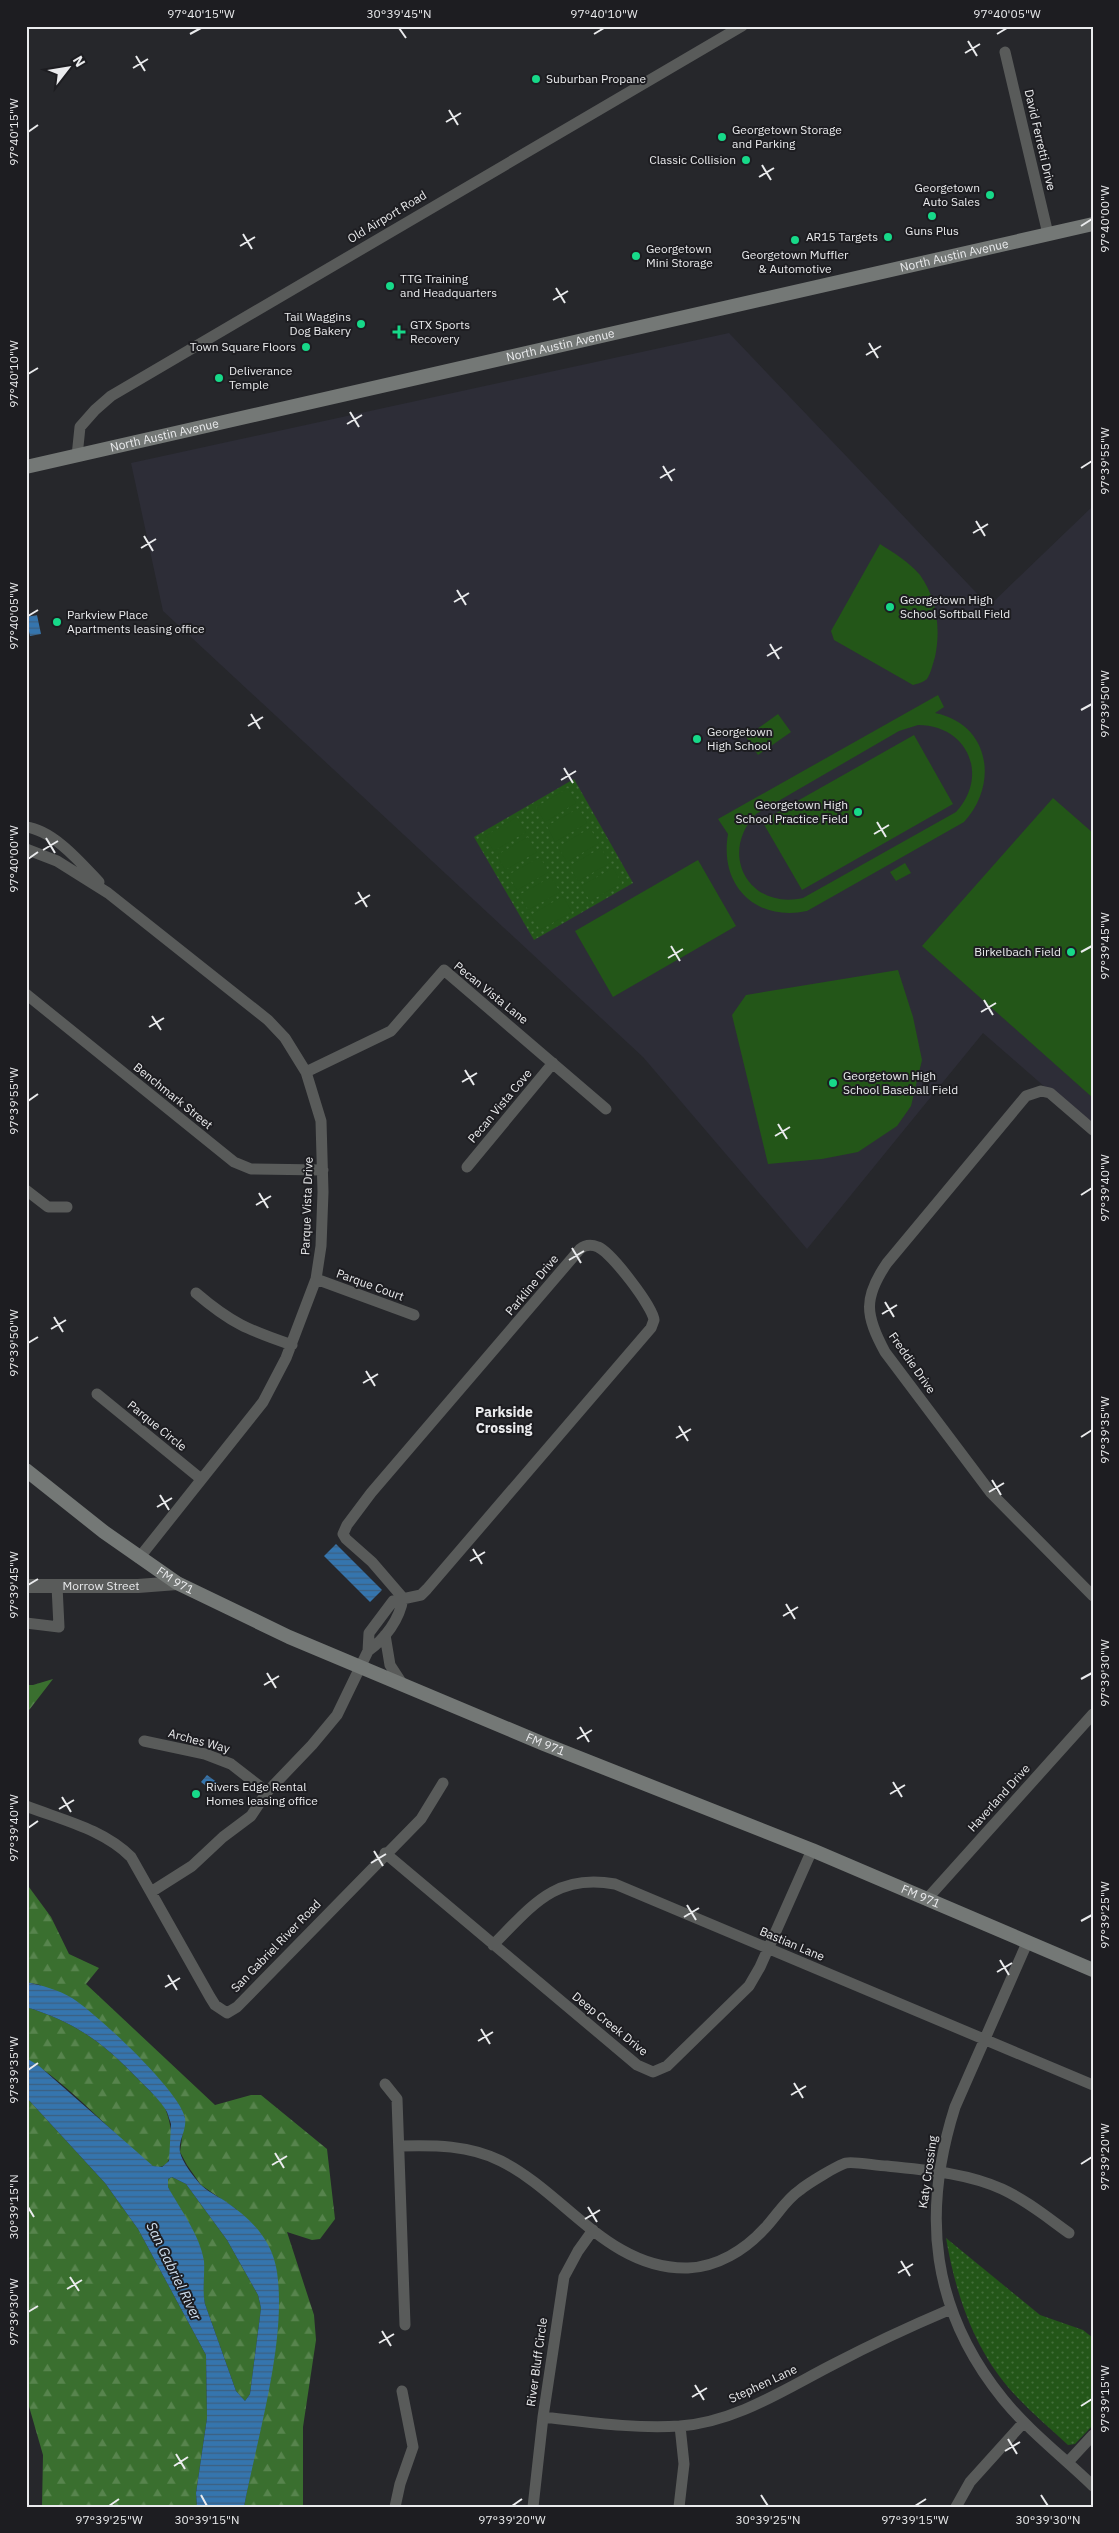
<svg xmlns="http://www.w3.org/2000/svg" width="1119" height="2533" viewBox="0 0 1119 2533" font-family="'IBM Plex Sans',sans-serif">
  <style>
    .built { fill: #2d2d37 }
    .green { fill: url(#green-dots) }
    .forest { fill: url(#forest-firs) }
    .pitch { fill: #235618; fill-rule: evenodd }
    .water { fill: url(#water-rules); fill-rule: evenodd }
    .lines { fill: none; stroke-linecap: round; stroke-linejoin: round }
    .minor { stroke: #595b5a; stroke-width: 11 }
    .tertiary { stroke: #595b5a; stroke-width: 14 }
    .secondary { stroke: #747876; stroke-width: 14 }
    .ticks { fill: none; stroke: #eaebed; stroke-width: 2 }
    .poi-dot { fill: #17d989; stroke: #1d1d21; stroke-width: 2 }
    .labels { text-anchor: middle; stroke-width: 4; stroke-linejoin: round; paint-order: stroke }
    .poi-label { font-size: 12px; fill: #eaebed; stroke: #1d1d21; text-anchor: start }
    .street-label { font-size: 12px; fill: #eaebed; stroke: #1d1d21 }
    .neighbourhood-label { font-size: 14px; font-weight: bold; fill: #eaebed; stroke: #1d1d21 }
    .water-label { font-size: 14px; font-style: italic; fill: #d0e0f0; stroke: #1d1d21 }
    .neatline { fill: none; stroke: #eaebed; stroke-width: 2 }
    .ticks-label { font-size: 12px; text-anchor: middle; fill: #eaebed }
  </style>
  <defs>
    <pattern id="green-dots" width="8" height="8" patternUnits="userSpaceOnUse" patternTransform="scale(1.25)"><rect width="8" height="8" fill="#235618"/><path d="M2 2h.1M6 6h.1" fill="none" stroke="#436e3a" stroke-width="1.8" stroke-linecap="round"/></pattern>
    <pattern id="forest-firs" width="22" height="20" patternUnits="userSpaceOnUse" patternTransform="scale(1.25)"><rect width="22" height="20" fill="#3a6f2f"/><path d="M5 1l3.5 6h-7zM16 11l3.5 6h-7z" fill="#57844d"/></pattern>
    <pattern id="water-rules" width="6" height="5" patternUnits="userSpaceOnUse" patternTransform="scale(1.25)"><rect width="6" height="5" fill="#3575ae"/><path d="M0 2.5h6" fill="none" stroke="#3d6080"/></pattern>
  </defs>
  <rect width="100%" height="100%" fill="#26272b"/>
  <path class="built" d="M729 333 989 606 1093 506V1129L983 1033 807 1249 643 1057 163 611 131 463Z"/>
  <path class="green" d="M574 779 633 883 534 940 474 837Z
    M946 2238 1040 2315 1083 2330 1093 2338V2425L1075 2444 1068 2445C1051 2429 1033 2414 1017 2397 975 2353 956 2296 946 2238Z"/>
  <path class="forest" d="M53 1679 26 1714V1685H33Z
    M26 1883 51 1917 69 1954 99 1968 86 1984 215 2105 251 2095H261L327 2149 335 2219 320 2239 312 2240 287 2232 314 2315 316 2340 303 2427V2507H244L275 2340 278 2293 276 2270 236 2209 201 2185 187 2165 180 2152 185 2117 40 1985 26 1982Z
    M26 2007C75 2022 104 2043 139 2080 147 2088 156 2096 163 2105 172 2117 181 2175 153 2166 140 2161 126 2143 116 2134 88 2108 59 2078 26 2058Z
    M26 2097 105 2183 138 2229 206 2355 207 2418 196 2493 197 2507H42L43 2455 26 2396Z
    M172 2177 186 2184 227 2240 258 2295 261 2308 250 2394 245 2401 236 2391 205 2304 203 2293 204 2262 168 2187V2179Z"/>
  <path class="pitch" d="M880 544C894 553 909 562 920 575 937 599 941 629 935 657 933 663 931 673 927 679 924 682 917 684 913 685L834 640 831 631Z
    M938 695 944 707 935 713C990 724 999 784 964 822L807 911C756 922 719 886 728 834L718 819ZM918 725C967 725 990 775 956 812L803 898C749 910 718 854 756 814L899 731Z
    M778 714 791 732 758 755 746 737Z
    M914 735 953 804 802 890 762 821Z
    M568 788 576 803 545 822 536 807Z
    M1053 798 1093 833V1098L922 946Z
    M579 808 587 823 555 842 547 826Z
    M517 817 526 832 494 851 485 836Z
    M590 828 599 843 567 862 558 847Z
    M528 837 537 852 505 870 497 855Z
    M601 848 610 863 578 881 569 866Z
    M540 857 549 872 517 890 508 875Z
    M698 860 736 926 613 997 575 931Z
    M905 863 911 873 896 881 890 872Z
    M613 868 622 883 590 901 581 886Z
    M551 877 560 892 528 910 519 895Z
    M563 896 572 912 540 930 531 915Z
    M898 970 913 1017 922 1060 911 1106 897 1126 858 1152 822 1159 768 1164 732 1015 746 995Z"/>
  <path class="water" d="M37 615 41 634 30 636 26 617Z
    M336 1544 382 1590 370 1602 324 1556Z
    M207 1775 218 1783 212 1791 201 1782Z
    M26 1982C41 1985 59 1990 72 1998 97 2014 180 2091 185 2118 187 2130 178 2141 180 2152 182 2162 194 2177 200 2184 207 2191 217 2196 225 2201 251 2219 272 2239 277 2272 287 2341 257 2438 244 2507H197L196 2493 207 2418 206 2355 138 2229 105 2183 26 2097V2058L38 2065 153 2166 162 2167 169 2161 171 2124 167 2112C160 2100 149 2090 139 2080 104 2043 75 2022 26 2007ZM172 2177 186 2184 227 2240 258 2295 261 2308 250 2394 245 2401 236 2391 205 2304C202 2290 205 2275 204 2261 200 2235 180 2209 168 2187V2179Z"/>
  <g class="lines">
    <path class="minor" d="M1005 52 1048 234
      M77 456 80 427 95 410 111 396 742 26
      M26 827C53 830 81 863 99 882
      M26 849 57 861 108 893 268 1020 285 1038 306 1072 321 1121 323 1192 321 1246 316 1279 286 1358 263 1402 139 1558
      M26 994 234 1162 251 1169 323 1170
      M306 1072 391 1031 444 970 606 1109
      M1093 1130 1050 1093 1041 1091 1026 1096 887 1263C863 1298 865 1315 885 1352L991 1493 1093 1596
      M467 1167 553 1063
      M26 1190 48 1207H67
      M316 1279 414 1315
      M196 1293C231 1323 248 1330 292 1345
      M97 1394 201 1479
      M26 1623 59 1627 57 1586
      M385 1635 390 1665 403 1685
      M368 1651 369 1633 393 1601 421 1595 427 1589 651 1328 654 1320C653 1307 611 1252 598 1247 591 1244 585 1245 580 1249L371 1493 347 1525 343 1534 346 1539 372 1562 403 1598
      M144 1741 205 1754 231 1764 267 1792
      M26 1806C62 1820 103 1829 131 1857L210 1997 215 2005 227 2013 237 2007 421 1819 443 1783
      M385 1853 637 2065 653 2072 667 2066 749 1986 760 1967 812 1850
      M151 1892 192 1866 223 1837 251 1816 267 1792 312 1745 337 1715 368 1651C385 1639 400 1619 403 1598
      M926 1900 1093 1714
      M1027 1943 955 2107C921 2214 931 2310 1003 2399 1029 2431 1063 2457 1093 2486
      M493 1945C532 1906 555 1873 615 1884L1093 2085
      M385 2084 397 2099 405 2325
      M400 2146C434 2145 469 2145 501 2161 565 2193 609 2270 688 2268 717 2267 745 2250 764 2229 776 2217 785 2200 800 2190 807 2184 838 2165 846 2163 854 2161 877 2166 887 2166 926 2170 967 2173 1002 2189 1026 2200 1048 2218 1069 2233
      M543 2417C588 2422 634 2429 680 2426 736 2422 785 2389 834 2364 872 2344 911 2326 951 2309
      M1068 2462 1093 2435
      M395 2507 400 2484 413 2447 402 2391
      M533 2507 543 2417 564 2277 578 2251 593 2230
      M679 2507 684 2464 680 2426
      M956 2507 970 2482 1024 2422"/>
    <path class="tertiary" id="s1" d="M26 1586H138L177 1583"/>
    <g class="secondary">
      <path id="s2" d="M26 467 1093 224"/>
      <path id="s3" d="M26 1470 104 1532 177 1583 289 1637 544 1744 812 1850 1093 1970"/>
    </g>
  </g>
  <path class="ticks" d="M399 28 406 38M190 34 201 28M594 34 604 28M997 34 1007 28M968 41 977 56M965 53 980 44M136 56 145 71M133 68 148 59M449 110 458 125M446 122 461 113M28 132 38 125M762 165 771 180M759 177 774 168M1081 226 1092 219M243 234 252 249M240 246 255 237M556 288 565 303M553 300 568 291M869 343 878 358M866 355 881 346M28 374 38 368M350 412 359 427M347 424 362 415M663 466 672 481M1081 468 1092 461M660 478 675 469M976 521 985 536M973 533 988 524M144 536 153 551M141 548 156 539M457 590 466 605M454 602 469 593M28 616 38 610M770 644 779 659M767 656 782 647M1081 710 1092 704M251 714 260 729M248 726 263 717M564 768 573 783M561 780 576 771M877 822 886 837M874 834 889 825M46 838 55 853M43 850 58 841M28 859 38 852M358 892 367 907M355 904 370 895M671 946 680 961M1081 952 1092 946M668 958 683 949M984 1000 993 1015M981 1012 996 1003M152 1016 161 1030M149 1027 164 1018M465 1070 474 1085M462 1082 477 1073M28 1101 38 1094M778 1124 787 1139M775 1136 790 1127M259 1193 268 1208M1081 1195 1092 1188M256 1205 271 1196M572 1248 581 1263M569 1260 584 1251M885 1302 894 1317M882 1314 897 1305M54 1317 63 1332M51 1329 66 1320M28 1343 38 1337M366 1371 375 1386M363 1383 378 1374M679 1426 688 1441M1081 1437 1092 1430M676 1438 691 1429M992 1480 1001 1495M989 1492 1004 1483M160 1495 169 1510M157 1507 172 1498M473 1549 482 1564M470 1561 485 1552M28 1585 38 1579M786 1604 795 1619M783 1616 798 1607M267 1673 276 1688M1081 1679 1092 1673M264 1685 279 1676M580 1727 589 1742M577 1739 592 1730M893 1782 902 1797M890 1794 905 1785M62 1797 71 1812M59 1809 74 1800M28 1828 38 1821M374 1851 383 1866M371 1863 386 1854M687 1905 696 1920M684 1917 699 1908M1081 1921 1092 1915M1000 1960 1009 1975M997 1972 1012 1963M168 1975 177 1990M165 1987 180 1978M481 2029 490 2044M478 2041 493 2032M28 2070 38 2063M794 2083 803 2098M791 2095 806 2086M275 2153 284 2168M1081 2164 1092 2157M272 2165 287 2156M28 2207 34 2217M588 2207 597 2222M585 2219 600 2210M901 2261 910 2276M898 2273 913 2264M70 2277 79 2291M67 2289 82 2280M28 2312 38 2306M382 2331 391 2346M379 2343 394 2334M695 2385 704 2400M692 2397 707 2388M1081 2406 1092 2399M1008 2439 1017 2454M1005 2451 1020 2442M176 2454 185 2469M174 2466 188 2457M201 2495 207 2506M761 2495 768 2506M1041 2495 1048 2506M109 2506 119 2499M512 2506 522 2499M915 2506 926 2499"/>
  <g class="poi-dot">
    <circle cx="536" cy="79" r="5"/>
    <circle cx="722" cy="137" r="5"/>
    <circle cx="746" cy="160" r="5"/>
    <circle cx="990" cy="195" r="5"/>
    <circle cx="932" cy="216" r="5"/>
    <circle cx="888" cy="237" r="5"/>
    <circle cx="795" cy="240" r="5"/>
    <circle cx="636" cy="256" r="5"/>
    <circle cx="390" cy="286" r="5"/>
    <circle cx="361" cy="324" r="5"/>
    <path d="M396.5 324.5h5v5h5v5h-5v5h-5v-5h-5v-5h5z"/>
    <circle cx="306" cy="347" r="5"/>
    <circle cx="219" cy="378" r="5"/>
    <circle cx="890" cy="607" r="5"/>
    <circle cx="57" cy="622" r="5"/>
    <circle cx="697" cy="739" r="5"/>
    <circle cx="858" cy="812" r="5"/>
    <circle cx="1071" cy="952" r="5"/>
    <circle cx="833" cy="1083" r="5"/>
    <circle cx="196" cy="1794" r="5"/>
  </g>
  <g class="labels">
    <g class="poi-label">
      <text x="546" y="83">Suburban Propane</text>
      <text x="732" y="134">Georgetown Storage<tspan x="732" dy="14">and Parking</tspan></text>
      <text x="736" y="164" text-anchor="end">Classic Collision</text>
      <text x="980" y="192" text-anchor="end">Georgetown<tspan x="980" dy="14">Auto Sales</tspan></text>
      <text x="932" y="235" text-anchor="middle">Guns Plus</text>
      <text x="878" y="241" text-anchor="end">AR15 Targets</text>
      <text x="646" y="253">Georgetown<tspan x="646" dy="14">Mini Storage</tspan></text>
      <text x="795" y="259" text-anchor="middle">Georgetown Muffler<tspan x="795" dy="14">&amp; Automotive</tspan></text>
      <text x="400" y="283">TTG Training<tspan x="400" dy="14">and Headquarters</tspan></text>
      <text x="351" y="321" text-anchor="end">Tail Waggins<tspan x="351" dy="14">Dog Bakery</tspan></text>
      <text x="410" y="329">GTX Sports<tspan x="410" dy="14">Recovery</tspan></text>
      <text x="296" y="351" text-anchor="end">Town Square Floors</text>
      <text x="229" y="375">Deliverance<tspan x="229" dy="14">Temple</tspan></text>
      <text x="900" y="604">Georgetown High<tspan x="900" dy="14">School Softball Field</tspan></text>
      <text x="67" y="619">Parkview Place<tspan x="67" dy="14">Apartments leasing office</tspan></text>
      <text x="707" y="736">Georgetown<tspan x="707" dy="14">High School</tspan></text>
      <text x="848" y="809" text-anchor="end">Georgetown High<tspan x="848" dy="14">School Practice Field</tspan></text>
      <text x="1061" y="956" text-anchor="end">Birkelbach Field</text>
      <text x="843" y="1080">Georgetown High<tspan x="843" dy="14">School Baseball Field</tspan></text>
      <text x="206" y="1791">Rivers Edge Rental<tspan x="206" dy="14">Homes leasing office</tspan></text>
    </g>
    <g class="street-label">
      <text transform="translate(1040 140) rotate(77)" y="4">David Ferretti Drive</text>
      <text transform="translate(387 217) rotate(-31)" y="4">Old Airport Road</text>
      <text dy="4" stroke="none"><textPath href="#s2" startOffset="952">North Austin Avenue</textPath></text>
      <text dy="4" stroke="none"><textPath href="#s2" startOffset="548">North Austin Avenue</textPath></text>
      <text dy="4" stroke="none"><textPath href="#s2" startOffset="142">North Austin Avenue</textPath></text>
      <text transform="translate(491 993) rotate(39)" y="4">Pecan Vista Lane</text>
      <text transform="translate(173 1096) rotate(39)" y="4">Benchmark Street</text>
      <text transform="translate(500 1106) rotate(-50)" y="4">Pecan Vista Cove</text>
      <text transform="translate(307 1206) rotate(-88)" y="4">Parque Vista Drive</text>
      <text transform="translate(370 1285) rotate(20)" y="4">Parque Court</text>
      <text transform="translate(532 1285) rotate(-50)" y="4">Parkline Drive</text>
      <text transform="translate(912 1363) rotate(55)" y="4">Freddie Drive</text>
      <text transform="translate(157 1426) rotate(39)" y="4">Parque Circle</text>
      <text dy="4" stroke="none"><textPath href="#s3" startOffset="186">FM 971</textPath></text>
      <text dy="4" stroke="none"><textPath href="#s1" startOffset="75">Morrow Street</textPath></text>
      <text transform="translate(199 1741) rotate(15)" y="4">Arches Way</text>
      <text dy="4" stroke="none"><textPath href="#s3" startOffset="591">FM 971</textPath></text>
      <text transform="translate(999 1798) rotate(-48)" y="4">Haverland Drive</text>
      <text dy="4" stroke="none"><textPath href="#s3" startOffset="996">FM 971</textPath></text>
      <text transform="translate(792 1944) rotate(23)" y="4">Bastian Lane</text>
      <text transform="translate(276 1946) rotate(-46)" y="4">San Gabriel River Road</text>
      <text transform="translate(610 2024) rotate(39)" y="4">Deep Creek Drive</text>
      <text transform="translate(928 2172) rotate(-82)" y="4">Katy Crossing</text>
      <text transform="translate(537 2362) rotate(-82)" y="4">River Bluff Circle</text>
      <text transform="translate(763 2384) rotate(-25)" y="4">Stephen Lane</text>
    </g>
    <g class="neighbourhood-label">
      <text x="504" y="1417">Parkside<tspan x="504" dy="16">Crossing</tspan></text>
    </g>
    <g class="water-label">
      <text transform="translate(174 2271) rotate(64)" y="5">San Gabriel River</text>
    </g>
  </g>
  <rect width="1119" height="2533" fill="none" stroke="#1d1d21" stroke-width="55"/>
  <g transform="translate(68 68) rotate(59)" stroke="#1d1d21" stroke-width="4" paint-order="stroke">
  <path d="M0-4L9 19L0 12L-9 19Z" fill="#eaebed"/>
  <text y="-8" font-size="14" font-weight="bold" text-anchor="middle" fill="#eaebed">N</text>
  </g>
  <rect x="28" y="28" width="1064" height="2478" class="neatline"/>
  <g class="ticks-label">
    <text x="201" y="18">97°40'15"W</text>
    <text x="399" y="18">30°39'45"N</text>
    <text x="604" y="18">97°40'10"W</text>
    <text x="1007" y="18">97°40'05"W</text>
    <text transform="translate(14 132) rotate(-90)" y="4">97°40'15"W</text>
    <text transform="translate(1105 219) rotate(-90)" y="4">97°40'00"W</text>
    <text transform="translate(14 374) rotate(-90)" y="4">97°40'10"W</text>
    <text transform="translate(1105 461) rotate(-90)" y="4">97°39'55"W</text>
    <text transform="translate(14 616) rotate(-90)" y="4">97°40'05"W</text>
    <text transform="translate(1105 704) rotate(-90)" y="4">97°39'50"W</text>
    <text transform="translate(14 859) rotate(-90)" y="4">97°40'00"W</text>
    <text transform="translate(1105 946) rotate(-90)" y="4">97°39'45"W</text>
    <text transform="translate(14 1101) rotate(-90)" y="4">97°39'55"W</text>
    <text transform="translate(1105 1188) rotate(-90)" y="4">97°39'40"W</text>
    <text transform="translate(14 1343) rotate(-90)" y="4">97°39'50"W</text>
    <text transform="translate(1105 1430) rotate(-90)" y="4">97°39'35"W</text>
    <text transform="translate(14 1585) rotate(-90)" y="4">97°39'45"W</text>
    <text transform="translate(1105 1673) rotate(-90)" y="4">97°39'30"W</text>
    <text transform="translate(14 1828) rotate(-90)" y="4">97°39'40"W</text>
    <text transform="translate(1105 1915) rotate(-90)" y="4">97°39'25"W</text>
    <text transform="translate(14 2070) rotate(-90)" y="4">97°39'35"W</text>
    <text transform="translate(1105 2157) rotate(-90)" y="4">97°39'20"W</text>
    <text transform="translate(14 2207) rotate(-90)" y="4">30°39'15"N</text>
    <text transform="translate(14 2312) rotate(-90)" y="4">97°39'30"W</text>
    <text transform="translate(1105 2399) rotate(-90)" y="4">97°39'15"W</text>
    <text x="109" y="2524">97°39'25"W</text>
    <text x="207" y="2524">30°39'15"N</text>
    <text x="512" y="2524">97°39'20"W</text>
    <text x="768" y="2524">30°39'25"N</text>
    <text x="915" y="2524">97°39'15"W</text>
    <text x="1048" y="2524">30°39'30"N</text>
  </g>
</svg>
